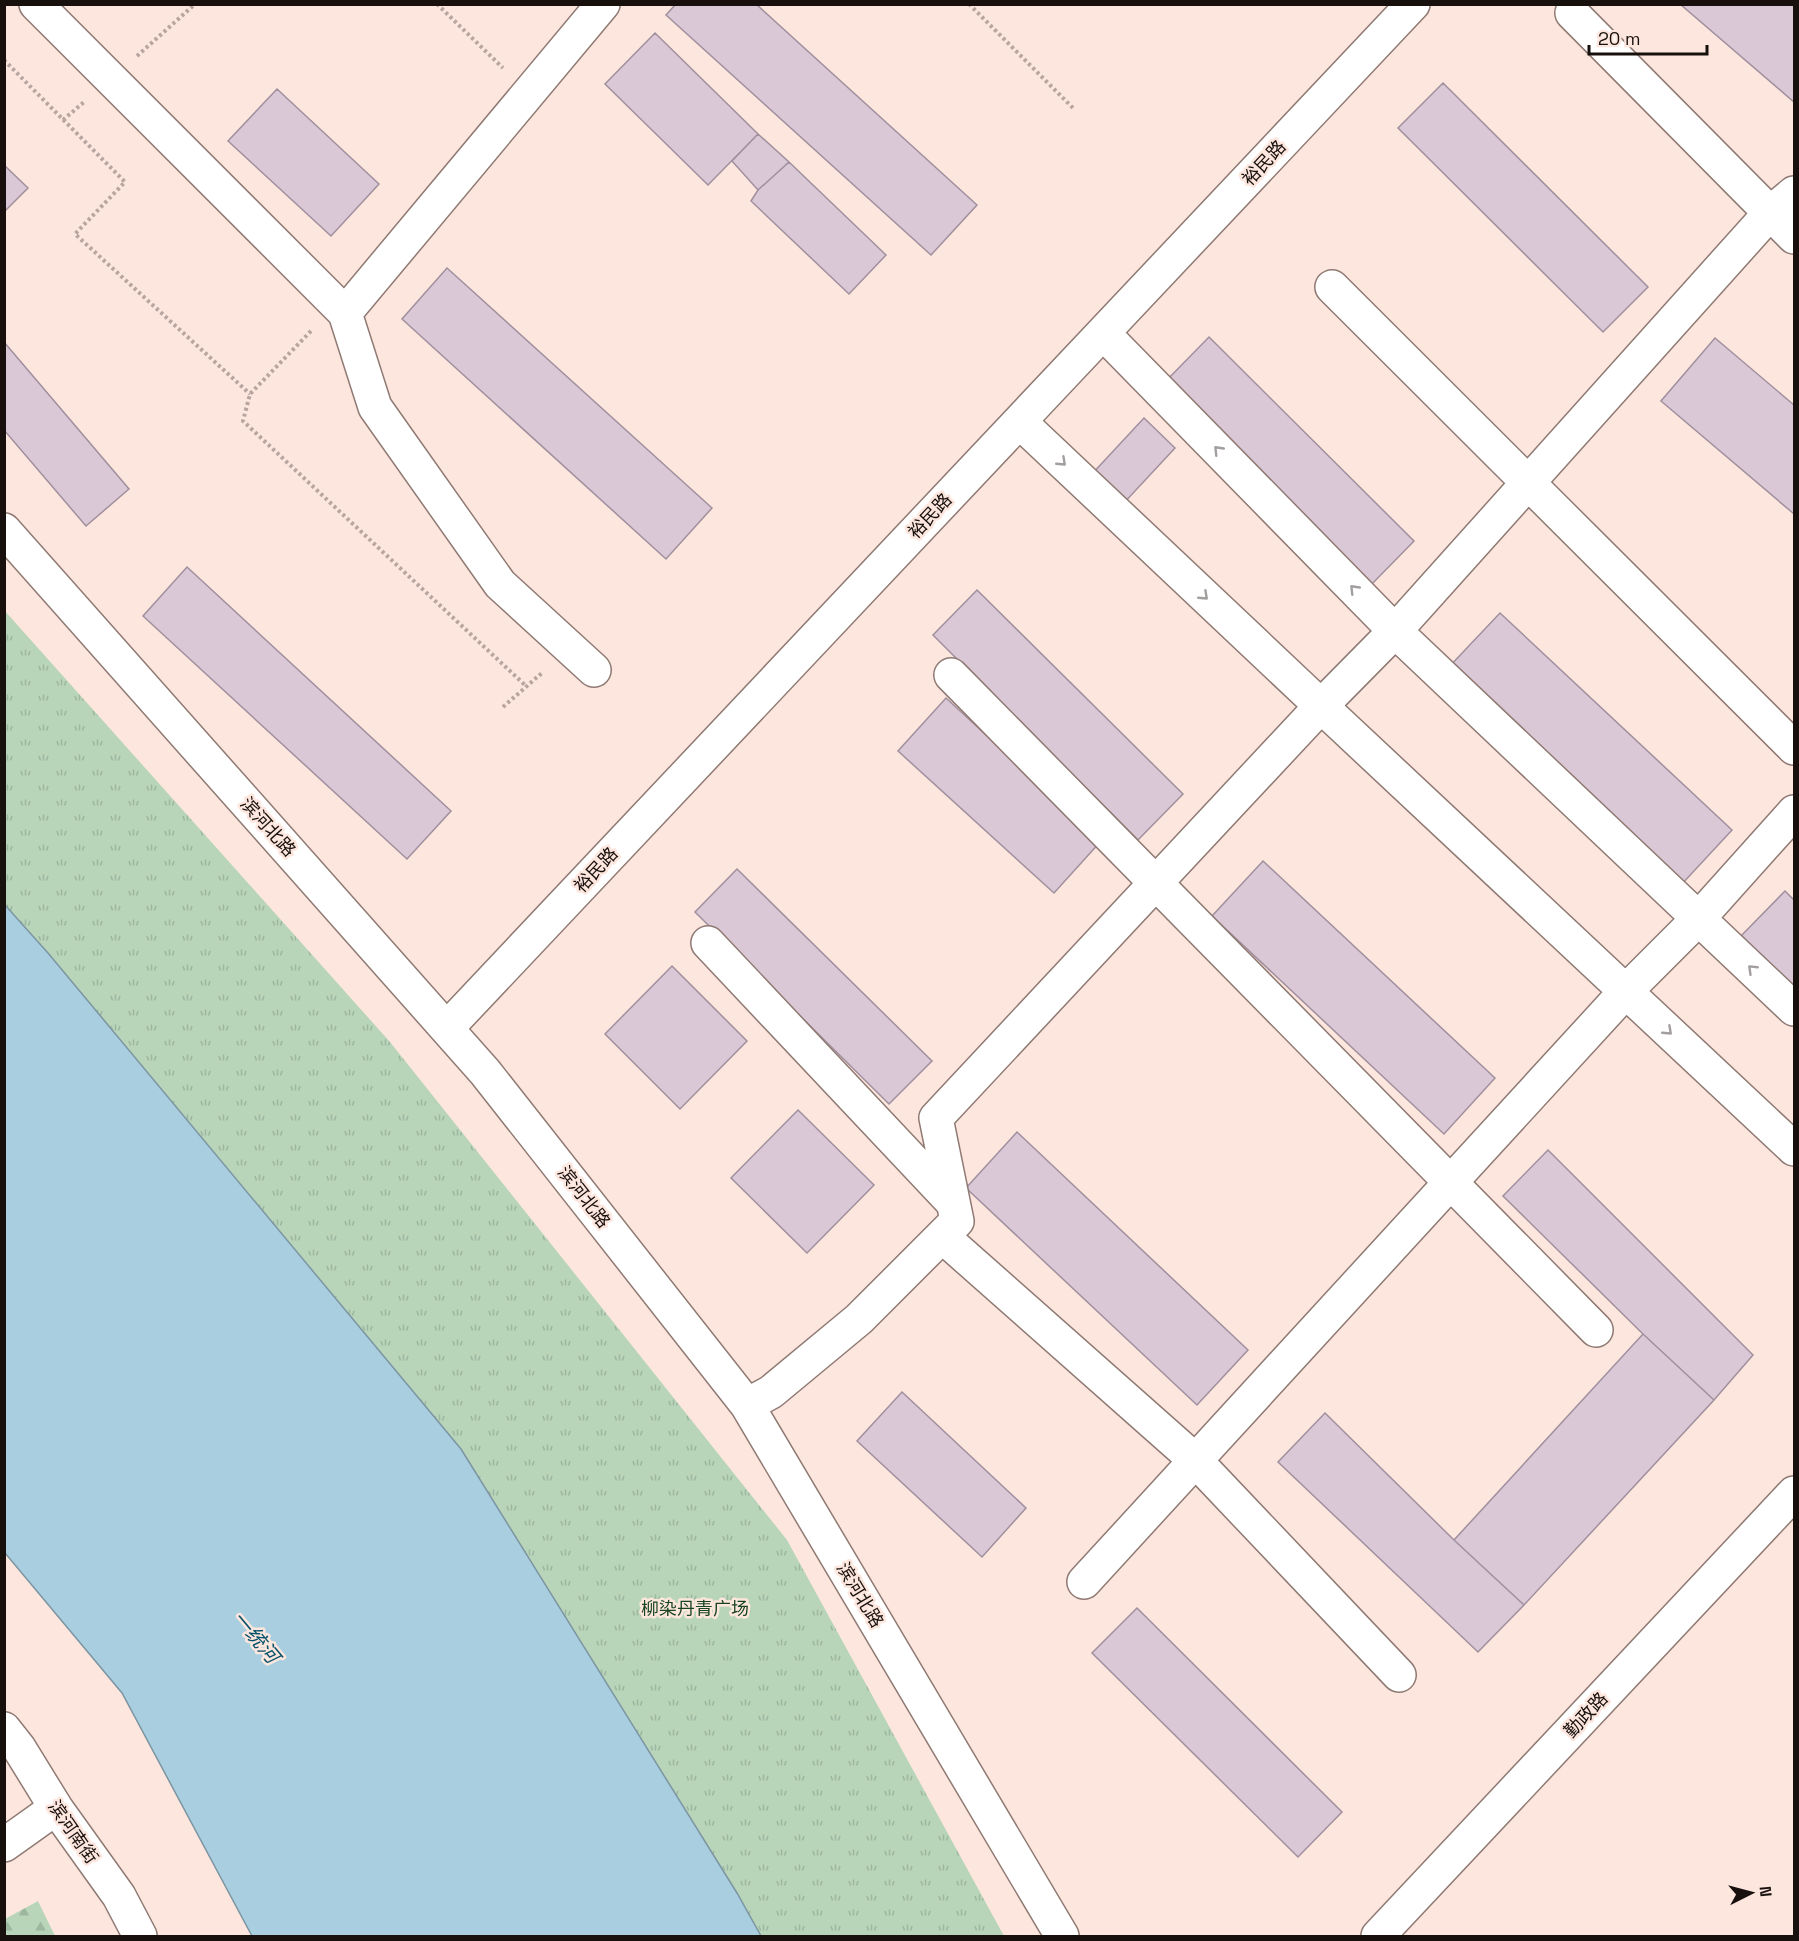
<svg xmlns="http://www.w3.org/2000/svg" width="1799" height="1941" viewBox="0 0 1799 1941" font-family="'Space Grotesk','Noto Sans SC',sans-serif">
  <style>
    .grass { fill: url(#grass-tufts) }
    .forest { fill: url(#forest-firs) }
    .water { fill: #a8cee0; stroke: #7c95a1; stroke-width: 1.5 }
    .building { fill: #dac8d6; stroke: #a08f9d; stroke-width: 1.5 }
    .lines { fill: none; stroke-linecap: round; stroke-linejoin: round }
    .minor-casing { stroke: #8f7a73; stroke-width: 36 }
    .path { stroke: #b8a59f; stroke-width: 4; stroke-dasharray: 3 3; stroke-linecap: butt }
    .minor { stroke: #fff; stroke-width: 33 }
    .oneway { stroke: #a29f9e }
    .labels { text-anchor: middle; stroke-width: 5; stroke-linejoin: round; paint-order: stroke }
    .street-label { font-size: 18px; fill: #17100d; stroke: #fde6de }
    .park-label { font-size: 18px; fill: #184420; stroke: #fde6de }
    .water-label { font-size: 20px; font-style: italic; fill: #05526b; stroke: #fde6de }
  </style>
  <defs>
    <pattern id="grass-tufts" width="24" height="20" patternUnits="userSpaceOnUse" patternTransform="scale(1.5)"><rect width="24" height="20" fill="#b8d5ba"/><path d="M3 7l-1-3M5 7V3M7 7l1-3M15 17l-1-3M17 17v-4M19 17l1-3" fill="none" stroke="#9db69f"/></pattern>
    <pattern id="forest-firs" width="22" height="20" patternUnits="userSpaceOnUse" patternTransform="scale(1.5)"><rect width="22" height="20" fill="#b8d5ba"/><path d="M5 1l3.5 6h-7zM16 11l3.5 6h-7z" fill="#9db69f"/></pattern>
  </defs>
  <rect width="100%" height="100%" fill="#fde6de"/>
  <path class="grass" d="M4 610 390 1042 787 1540 1004 1936H761L737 1893 461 1449 48 953 5 907Z"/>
  <path class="forest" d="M38 1901 55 1936H5V1919Z"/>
  <path class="water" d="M5 905 48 953 461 1449 737 1893 761 1936H252L122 1693 5 1553Z"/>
  <path class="building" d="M676 4H756L977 205 931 255 666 15Z
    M1680 4H1794V102Z
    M655 33 758 134 708 185 605 84Z
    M1443 83 1648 287 1603 332 1398 128Z
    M277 89 379 184 331 236 228 141Z
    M758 134 789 162 758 190 732 161Z
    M789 162 886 255 849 294 751 201 758 190Z
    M4 165 28 188 4 212Z
    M447 268 712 508 666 559 402 319Z
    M1209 337 1414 541 1370 586 1165 382Z
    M1715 338 1794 405V514L1661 401Z
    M4 342 129 489 86 526 4 430Z
    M1144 418 1175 448 1122 505 1091 475Z
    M187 567 451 811 407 859 143 616Z
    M977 590 1183 794 1138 840 933 635Z
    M1500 613 1732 830 1681 885 1448 668Z
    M946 698 1101 841 1054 893 898 751Z
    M1263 861 1495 1078 1444 1134 1212 916Z
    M737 869 932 1061 889 1104 695 912Z
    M1785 891 1794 900V989L1741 936Z
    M672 966 747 1041 680 1109 605 1034Z
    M798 1110 874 1185 807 1253 731 1178Z
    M1017 1132 1248 1350 1197 1405 966 1188Z
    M1548 1150 1753 1355 1714 1400 1643 1334 1503 1196Z
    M1643 1334 1714 1400 1524 1605 1454 1540Z
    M902 1392 1026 1508 982 1557 857 1441Z
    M1325 1413 1454 1540 1524 1605 1478 1652 1278 1462Z
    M1137 1608 1342 1812 1298 1857 1092 1653Z"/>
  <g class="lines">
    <g class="minor-casing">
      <path id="minor" d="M36 4 345 313 375 407 500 584 594 670
        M1572 13 1794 237
        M1332 287 1794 748
        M345 313 603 4
        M1103 333 1395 631 1794 1009
        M1020 422 1321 706 1794 1149
        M4 530 485 1072 747 1405 1062 1936
        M951 675 1596 1330
        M708 943 953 1203
        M447 1028 1413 4
        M942 1236 1195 1460 1399 1675
        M747 1405 771 1392 859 1319 957 1221 936 1118 1321 706 1395 631 1770 213 1794 193
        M1084 1582 1626 991 1699 918 1794 812
        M4 1729 19 1748 56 1808 119 1896 140 1936
        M4 1845 56 1808
        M1378 1936 1794 1493"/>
    </g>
    <path class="path" d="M437 4 503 68
      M969 4 1075 110
      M137 56 195 4
      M4 60 125 182 75 234 250 394
      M63 120 84 102
      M311 331 250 394 243 421 526 686
      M503 707 543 672"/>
    <use href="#minor" class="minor"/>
  </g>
  <defs><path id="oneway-chevron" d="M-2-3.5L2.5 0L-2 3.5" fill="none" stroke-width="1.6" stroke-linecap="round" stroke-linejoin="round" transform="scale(1.5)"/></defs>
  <g class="oneway">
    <use href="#oneway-chevron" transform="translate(1218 450) rotate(-134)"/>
    <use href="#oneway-chevron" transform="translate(1062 462) rotate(43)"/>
    <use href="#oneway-chevron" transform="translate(1354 589) rotate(-134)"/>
    <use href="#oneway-chevron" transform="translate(1204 596) rotate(43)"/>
    <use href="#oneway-chevron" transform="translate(1752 969) rotate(-136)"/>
    <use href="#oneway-chevron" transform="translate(1668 1031) rotate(43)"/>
  </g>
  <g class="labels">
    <g class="street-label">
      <text transform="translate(1264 163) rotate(-47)" y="6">裕民路</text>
      <text transform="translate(930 516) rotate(-47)" y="6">裕民路</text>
      <text transform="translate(268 827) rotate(48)" y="6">滨河北路</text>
      <text transform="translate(596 870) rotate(-47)" y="6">裕民路</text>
      <text transform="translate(584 1197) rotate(52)" y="6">滨河北路</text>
      <text transform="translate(860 1595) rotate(59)" y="6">滨河北路</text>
      <text transform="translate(1586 1715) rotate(-47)" y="6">勤政路</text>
      <text transform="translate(73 1832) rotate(55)" y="6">滨河南街</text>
    </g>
    <g class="park-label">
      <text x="695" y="1615">柳染丹青广场</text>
    </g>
    <g class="water-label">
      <text transform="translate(256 1637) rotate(50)" y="7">一统河</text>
    </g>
  </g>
  <rect width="1799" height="1941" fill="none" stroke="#17100d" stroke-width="12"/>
  <g transform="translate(1751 1893) rotate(84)" stroke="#fde6de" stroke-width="4.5" paint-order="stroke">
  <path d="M0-4.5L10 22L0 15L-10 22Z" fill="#17100d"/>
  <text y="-9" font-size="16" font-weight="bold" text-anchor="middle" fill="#17100d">N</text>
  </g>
  <path d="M1589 45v9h118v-9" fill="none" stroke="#17100d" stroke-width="3"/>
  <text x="1598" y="45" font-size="18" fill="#17100d" stroke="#fde6de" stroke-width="4.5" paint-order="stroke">20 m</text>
</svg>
